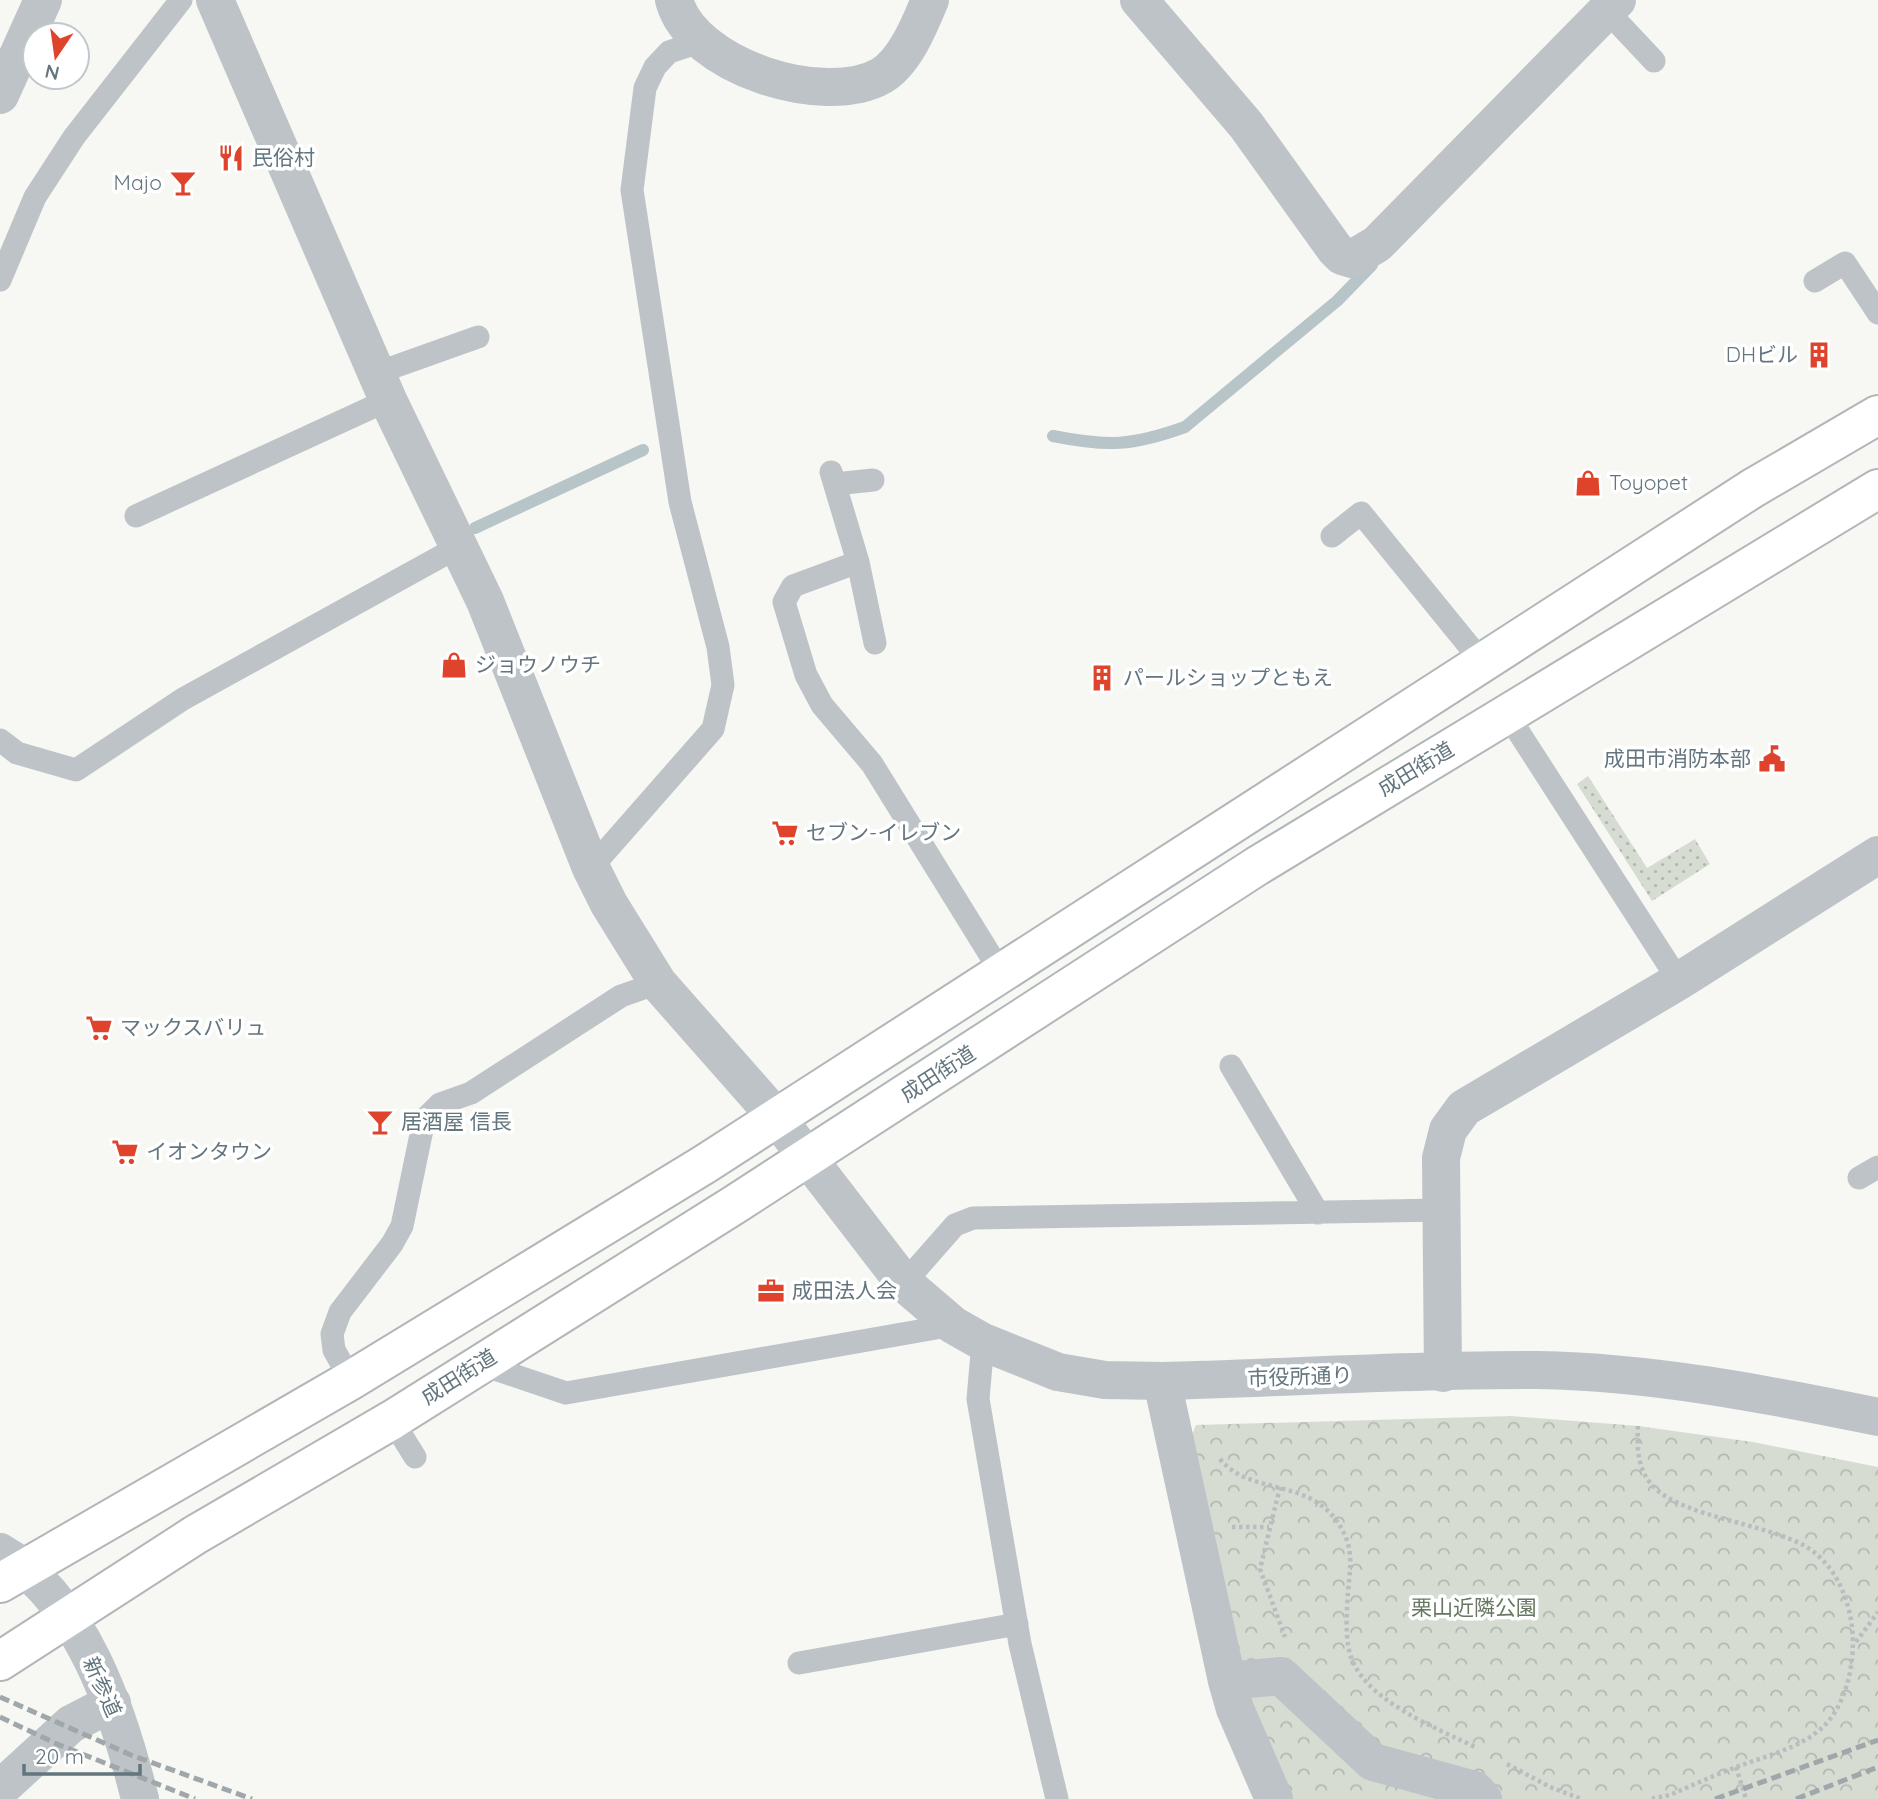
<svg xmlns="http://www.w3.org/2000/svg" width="1878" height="1799" viewBox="0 0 1878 1799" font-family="Quicksand,'Noto Sans JP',sans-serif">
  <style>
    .grass { fill: url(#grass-dots) }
    .forest { fill: url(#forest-crowns) }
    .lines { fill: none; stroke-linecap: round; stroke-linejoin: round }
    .stream { stroke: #b7c5c8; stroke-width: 12 }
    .trunk-casing { stroke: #b1b6b9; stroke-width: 42 }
    .path { stroke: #babdbf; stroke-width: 4.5; stroke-dasharray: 3.5 3.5; stroke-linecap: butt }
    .service { stroke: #bdc3c6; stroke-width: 23 }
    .minor { stroke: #bdc3c6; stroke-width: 38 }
    .tertiary { stroke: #bdc3c6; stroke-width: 38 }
    .trunk { stroke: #fff; stroke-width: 38 }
    .rail { stroke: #9fa7ab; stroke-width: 5; stroke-dasharray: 10 5; stroke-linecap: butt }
    .labels { text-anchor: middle; stroke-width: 7; stroke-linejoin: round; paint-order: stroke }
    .poi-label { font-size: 21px; fill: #63757e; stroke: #fff; text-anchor: start }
    .street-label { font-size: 21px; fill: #63757e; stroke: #fff }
    .park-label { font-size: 21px; fill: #677761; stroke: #fff }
  </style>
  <defs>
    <pattern id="grass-dots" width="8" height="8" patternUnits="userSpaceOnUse" patternTransform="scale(1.75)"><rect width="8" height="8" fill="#d7dcd3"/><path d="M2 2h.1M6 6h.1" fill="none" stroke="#b2b7b0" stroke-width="1.8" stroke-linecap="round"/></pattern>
    <pattern id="forest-crowns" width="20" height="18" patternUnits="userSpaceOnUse" patternTransform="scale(1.75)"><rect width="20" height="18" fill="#d7dcd3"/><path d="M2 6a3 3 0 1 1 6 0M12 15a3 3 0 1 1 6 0" fill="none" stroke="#b2b7b0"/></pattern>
  </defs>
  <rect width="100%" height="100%" fill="#f7f7f4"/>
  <path class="grass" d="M1588 776 1647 868 1695 839 1710 864 1652 901 1577 784Z"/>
  <path class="forest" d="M1511 1416 1638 1426 1753 1442 1878 1467V1799H1285L1244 1706 1192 1435 1196 1425Z"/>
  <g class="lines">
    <path class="stream" d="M1053 436C1108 447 1132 446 1185 427L1337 301 1372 265
      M475 528 643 450"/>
    <g class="trunk-casing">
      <path id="trunk" d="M0 1583 351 1380 705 1164 1753 488 1878 415
        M0 1661 195 1535 392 1420 734 1205 1257 866 1878 489"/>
    </g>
    <path class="path" d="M1638 1426C1637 1449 1637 1472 1656 1489 1686 1517 1766 1524 1805 1546 1832 1562 1846 1591 1851 1620 1857 1653 1849 1700 1825 1725 1801 1749 1764 1756 1734 1768 1712 1776 1691 1786 1670 1795L1650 1799
      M1220 1459C1249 1495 1305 1478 1336 1520 1354 1545 1351 1562 1348 1591 1347 1609 1345 1632 1349 1650 1359 1699 1437 1728 1477 1748
      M1280 1487 1260 1569 1285 1637
      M1232 1527H1269
      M1856 1642 1878 1612
      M1507 1764 1550 1787 1581 1799
      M1736 1767 1746 1799"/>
    <path class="service" d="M1607 11 1654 61
      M0 280 35 197 74 137 181 0
      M1815 281 1845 263 1878 313
      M377 373 478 337
      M831 472 858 562 875 643
      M835 484 873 480
      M136 516 388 400
      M1332 536 1361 513 1483 663
      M858 562 793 586 784 602 806 675 822 705 872 764 1002 974
      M1507 714 1679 981
      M0 740 17 753 76 770 183 699 458 547
      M591 868 713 729 723 685 718 647 680 502 632 190 645 88 655 67 669 52 702 41
      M1231 1066 1318 1213
      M1859 1178 1878 1167
      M904 1283 955 1225 973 1218 1442 1210
      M983 1342 978 1399 1020 1644 1057 1799
      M480 1364 566 1393 953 1325
      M351 1380 334 1350 332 1334 340 1312 392 1244 402 1226 424 1120 440 1104 471 1093 621 996 658 983
      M392 1420 415 1457
      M799 1663 1017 1624"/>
    <path class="minor" d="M674 0C692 67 824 108 881 76 905 62 920 24 930 0
      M1139 0 1246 125 1335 249 1342 256 1352 259 1377 244 1617 0
      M0 95 43 0
      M1443 1373 1441 1158 1448 1130 1464 1108 1679 981 1878 855
      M1162 1381 1227 1681 1235 1709 1274 1799
      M1227 1681 1281 1676 1373 1762 1475 1790 1483 1799
      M0 1789 71 1724 112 1703"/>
    <path class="tertiary" d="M215 0 388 400 485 601 591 868 609 904 658 983 777 1118 904 1283 953 1325 983 1342 1058 1372 1105 1380 1162 1381C1287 1378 1413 1369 1538 1370 1652 1372 1766 1394 1878 1417
      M0 1552C81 1597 119 1713 140 1799"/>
    <use href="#trunk" class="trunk"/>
    <path class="rail" d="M0 1697 131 1755 252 1799
      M0 1717 57 1744 195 1799
      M1715 1799 1878 1740
      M1796 1799 1878 1767"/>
  </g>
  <defs>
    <g id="restaurant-bare" transform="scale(2.1)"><path d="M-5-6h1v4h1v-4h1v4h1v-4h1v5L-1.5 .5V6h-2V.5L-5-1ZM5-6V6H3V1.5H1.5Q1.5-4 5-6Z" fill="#df432c" stroke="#fff" stroke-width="2.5" paint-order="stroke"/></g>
    <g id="bar-bare" transform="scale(2.1)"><path d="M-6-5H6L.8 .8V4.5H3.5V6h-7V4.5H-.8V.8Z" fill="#df432c" stroke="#fff" stroke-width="2.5" paint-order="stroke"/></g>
    <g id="building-bare" transform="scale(2.1)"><path d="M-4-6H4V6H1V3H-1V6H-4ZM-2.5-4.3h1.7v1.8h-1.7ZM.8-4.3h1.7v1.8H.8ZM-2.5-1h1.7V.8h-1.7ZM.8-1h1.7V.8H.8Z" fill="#df432c" stroke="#fff" stroke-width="2.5" paint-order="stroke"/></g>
    <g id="shop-bare" transform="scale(2.1)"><path d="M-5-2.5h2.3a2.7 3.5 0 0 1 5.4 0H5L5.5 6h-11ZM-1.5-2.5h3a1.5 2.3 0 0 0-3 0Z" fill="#df432c" stroke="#fff" stroke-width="2.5" paint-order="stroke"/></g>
    <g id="civic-bare" transform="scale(2.1)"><path d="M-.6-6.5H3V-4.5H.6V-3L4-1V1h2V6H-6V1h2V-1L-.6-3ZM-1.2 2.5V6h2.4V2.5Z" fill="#df432c" stroke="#fff" stroke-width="2.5" paint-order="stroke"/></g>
    <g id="supermarket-bare" transform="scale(2.1)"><path d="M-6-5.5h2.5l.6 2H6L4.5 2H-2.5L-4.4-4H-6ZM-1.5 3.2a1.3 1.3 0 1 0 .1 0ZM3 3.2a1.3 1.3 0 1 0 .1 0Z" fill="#df432c" stroke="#fff" stroke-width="2.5" paint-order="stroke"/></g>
    <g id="office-bare" transform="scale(2.1)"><path d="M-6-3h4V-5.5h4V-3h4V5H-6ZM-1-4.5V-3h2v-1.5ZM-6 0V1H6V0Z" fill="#df432c" stroke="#fff" stroke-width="2.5" paint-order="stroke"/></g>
  </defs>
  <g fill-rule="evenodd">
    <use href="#restaurant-bare" x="231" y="158"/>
    <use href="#bar-bare" x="183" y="183"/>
    <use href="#building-bare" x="1819" y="355"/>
    <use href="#shop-bare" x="1588" y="483"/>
    <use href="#shop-bare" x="454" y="665"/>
    <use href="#building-bare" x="1102" y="678"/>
    <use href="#civic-bare" x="1772" y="759"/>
    <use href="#supermarket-bare" x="785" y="833"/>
    <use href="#supermarket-bare" x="99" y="1028"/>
    <use href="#bar-bare" x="380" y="1122"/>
    <use href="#supermarket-bare" x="125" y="1152"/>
    <use href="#office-bare" x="771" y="1291"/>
  </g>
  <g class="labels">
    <g class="poi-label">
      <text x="252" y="165">民俗村</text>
      <text x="162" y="190" text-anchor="end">Majo</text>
      <text x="1798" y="362" text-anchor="end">DHビル</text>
      <text x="1609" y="490">Toyopet</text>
      <text x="475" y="672">ジョウノウチ</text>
      <text x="1123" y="685">パールショップともえ</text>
      <text x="1751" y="766" text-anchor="end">成田市消防本部</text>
      <text x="806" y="840">セブン-イレブン</text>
      <text x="120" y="1035">マックスバリュ</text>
      <text x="401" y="1129">居酒屋 信長</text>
      <text x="146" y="1159">イオンタウン</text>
      <text x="792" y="1298">成田法人会</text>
    </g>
    <g class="street-label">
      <text transform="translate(1416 769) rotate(-31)" y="7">成田街道</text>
      <text transform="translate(938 1074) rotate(-33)" y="7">成田街道</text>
      <text transform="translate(459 1377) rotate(-32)" y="7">成田街道</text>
      <text transform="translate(1300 1377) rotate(-2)" y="7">市役所通り</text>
      <text transform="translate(102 1687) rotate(66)" y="7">新参道</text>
    </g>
    <g class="park-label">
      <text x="1474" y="1615">栗山近隣公園</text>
    </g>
  </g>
  <g transform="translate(56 56) rotate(193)"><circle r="33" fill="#ffffff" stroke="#c1c8cb" stroke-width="2"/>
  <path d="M0-5L12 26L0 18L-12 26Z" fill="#df432c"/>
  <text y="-10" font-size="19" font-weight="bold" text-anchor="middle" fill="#63757e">N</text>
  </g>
  <path d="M24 1764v10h116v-10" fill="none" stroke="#63757e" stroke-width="3.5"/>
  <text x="35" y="1764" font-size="21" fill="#63757e" stroke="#ffffff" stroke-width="5" paint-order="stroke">20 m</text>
</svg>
